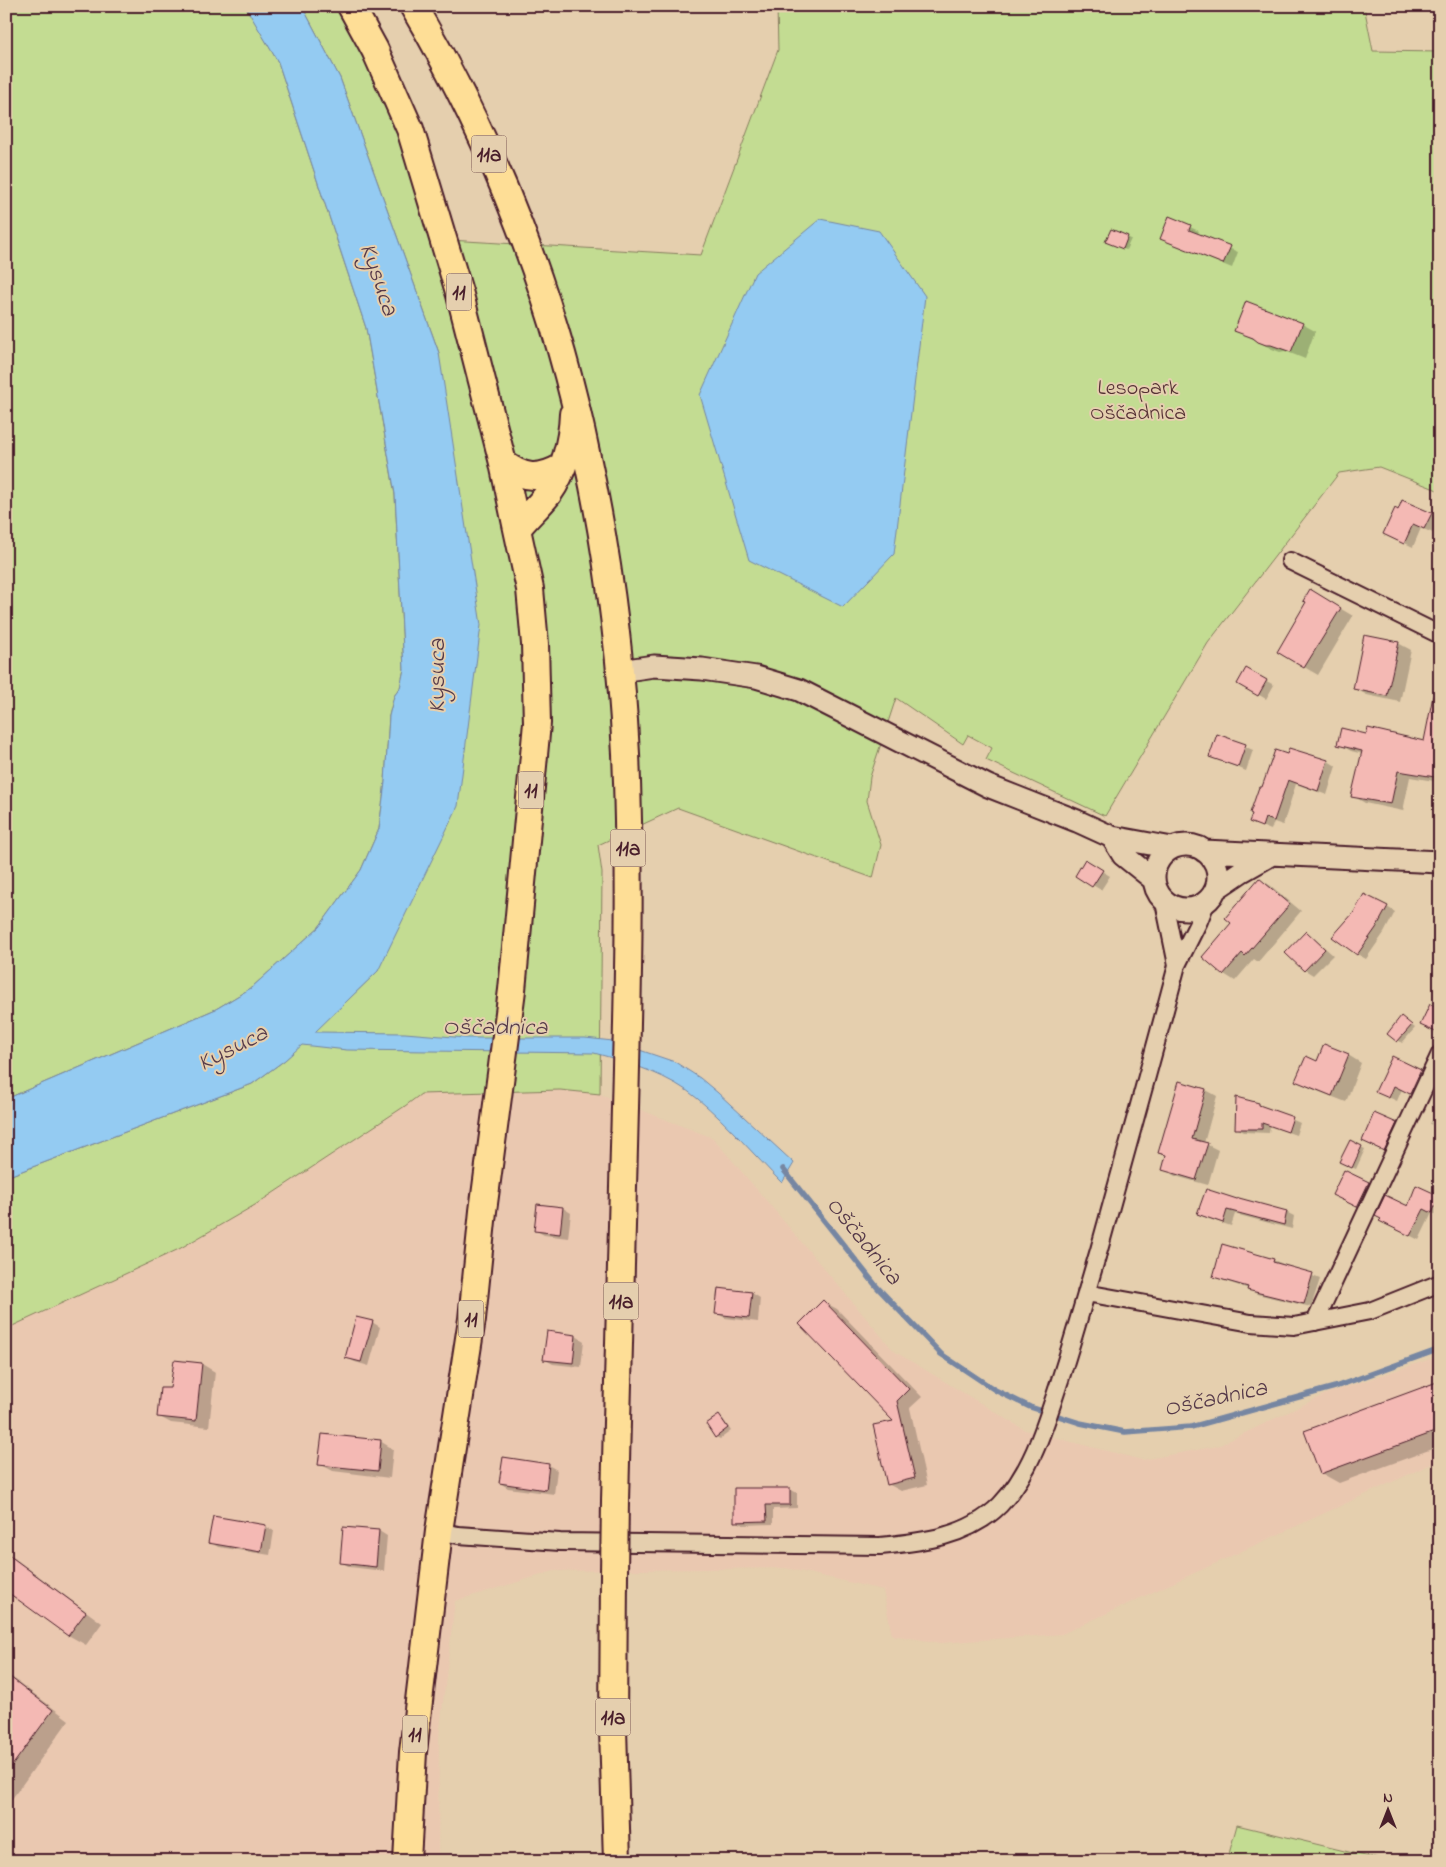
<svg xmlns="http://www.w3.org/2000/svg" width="1446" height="1867" viewBox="0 0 1446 1867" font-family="'Indie Flower',sans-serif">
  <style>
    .built { fill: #eac8b0 }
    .green { fill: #c3dc92; stroke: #867e5e }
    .water { fill: #94cbf2; stroke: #7686a2 }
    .shadow { fill: #0003 }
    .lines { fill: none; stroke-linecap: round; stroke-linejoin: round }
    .stream { stroke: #7686a2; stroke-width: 5.5 }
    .building { fill: #f4b9b4; stroke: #4a1f2b }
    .minor-casing { stroke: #4a1f2b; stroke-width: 20 }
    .tertiary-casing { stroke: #4a1f2b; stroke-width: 25 }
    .primary-casing { stroke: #4a1f2b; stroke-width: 30 }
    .minor { stroke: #e5cfae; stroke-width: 16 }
    .tertiary { stroke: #e5cfae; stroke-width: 21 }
    .primary { stroke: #fede96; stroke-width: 26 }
    .primary-bridge-casing { stroke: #4a1f2b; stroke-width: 30; stroke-linecap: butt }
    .primary-bridge { stroke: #fede96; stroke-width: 26 }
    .labels { text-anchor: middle; stroke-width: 4; stroke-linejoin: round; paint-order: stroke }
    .shield { fill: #e5cfae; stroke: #785452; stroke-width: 1 }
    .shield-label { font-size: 21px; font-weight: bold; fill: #4a1f2b }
    .park-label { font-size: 22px; fill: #563235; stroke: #e5cfae }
    .water-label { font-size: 24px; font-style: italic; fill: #553949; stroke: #e5cfae }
  </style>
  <rect width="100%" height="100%" fill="#e5cfae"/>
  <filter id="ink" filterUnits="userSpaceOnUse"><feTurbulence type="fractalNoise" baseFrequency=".02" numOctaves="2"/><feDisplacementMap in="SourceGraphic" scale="10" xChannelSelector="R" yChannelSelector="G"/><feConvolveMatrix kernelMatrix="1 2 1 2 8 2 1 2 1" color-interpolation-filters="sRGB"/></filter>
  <g filter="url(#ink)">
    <path class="built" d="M560 1090 600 1094 713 1138 894 1351 1025 1430 1142 1460 1218 1446 1328 1393 1440 1356V1460L1062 1634 941 1643 892 1635 883 1590 786 1568 554 1571 455 1601 439 1736 438 1861H6V1329L179 1249 255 1205 405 1106 421 1094Z"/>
    <path class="green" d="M6 6H245L248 10 278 62 366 328 395 495 404 669 400 688 394 696 389 716 385 782 379 829 361 870 319 927 251 988 216 1009 6 1099Z
      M302 6H355L449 240 701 255 778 50 777 6H1364L1373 51 1440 52V491L1379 467 1339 473 1208 643 1105 816 986 760 992 748 968 735 963 744 896 698 870 777 867 801 881 845 873 878 678 808 598 845 602 873 600 1094 560 1090 421 1094 405 1106 255 1205 179 1249 6 1329V1177L252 1084 285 1060 378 971 439 353 340 78Z
      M1237 1825 1386 1861H1227Z"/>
    <path class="water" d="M245 6H302L340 78 439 353 481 625 458 806 378 971 315 1032 405 1033 466 1038H585L613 1041 675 1062 700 1078 718 1093 794 1163 782 1183C754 1155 729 1125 698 1099 671 1076 629 1062 594 1053L347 1050 302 1045 285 1060 252 1084 6 1177V1099L216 1009 251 988 319 927 361 870 379 829 385 782 389 716 394 696 400 688 404 669 395 494 366 328 278 62Z
      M820 219 879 231 925 296 894 554 843 607 749 560 700 395 755 273Z"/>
    <path class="shadow" d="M1169 218 1199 231 1197 235 1238 252 1232 268 1161 239Z
      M1127 237 1131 239 1126 250 1111 244Z
      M1302 324 1315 331 1305 359 1285 351 1280 352 1272 349 1236 330Z
      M1431 514 1439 519 1433 533 1421 528 1413 547 1384 533Z
      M1311 591 1353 616 1318 675 1278 652 1307 602Z
      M1398 643 1411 650 1400 702 1367 695 1354 688Z
      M1440 668V782L1410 777 1403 811 1365 803 1353 796 1363 754 1351 751 1339 744 1367 736 1425 742Z
      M1246 670 1274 685 1266 699 1239 683Z
      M1218 735 1253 750 1246 771 1210 756Z
      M1290 749 1328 761 1336 766 1327 795 1296 784 1283 825 1274 822 1271 830 1251 822 1262 789 1288 755Z
      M1085 861 1110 876 1101 890 1076 875Z
      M1259 879 1271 886 1301 911 1258 962 1254 959 1235 981 1224 974 1233 923Z
      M1387 907 1395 912 1384 933 1366 959 1357 954Z
      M1306 933 1314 938 1333 955 1313 975 1305 970 1287 953Z
      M1405 1020 1415 1028 1402 1043 1388 1033Z
      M1348 1055 1361 1063 1346 1102 1310 1088 1297 1080Z
      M1392 1058 1428 1076 1418 1097 1402 1089 1397 1101 1377 1092Z
      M1206 1090 1217 1096 1204 1143 1218 1150 1208 1185 1175 1176 1164 1169 1167 1156 1160 1152Z
      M1258 1104 1300 1123 1296 1135 1270 1126 1269 1133 1244 1132 1236 1128Z
      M1440 1104V1129L1430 1124Z
      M1396 1125 1404 1129 1392 1155 1364 1141Z
      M1350 1142 1365 1149 1356 1169 1345 1164Z
      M1345 1171 1377 1188 1366 1211 1342 1199Z
      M1417 1187 1440 1197V1216L1432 1213 1419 1240 1389 1225 1408 1208Z
      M1238 1201 1286 1212 1294 1216 1292 1229 1235 1214 1231 1226 1207 1218 1199 1214Z
      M563 1208 571 1213 568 1238 544 1235 535 1230Z
      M1273 1260 1320 1279 1311 1307 1257 1294 1249 1289 1222 1280 1214 1276Z
      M719 1289 752 1293 760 1298 758 1322 725 1318 717 1313Z
      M824 1302 837 1309 922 1397 910 1408 927 1485 901 1491 888 1484 895 1421Z
      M372 1322 380 1327 369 1366 355 1362 346 1357Z
      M548 1333 576 1336 584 1341 581 1367 553 1364 544 1359Z
      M175 1362 202 1364 215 1372 209 1427 171 1423 158 1416 172 1390Z
      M1437 1383 1440 1385V1446L1339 1483 1321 1473Z
      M719 1416 723 1419 731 1431 720 1439 716 1437 708 1424Z
      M380 1441 393 1449 390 1478 333 1471 320 1464Z
      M548 1465 557 1470 554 1494 508 1488 500 1483Z
      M790 1489 797 1493V1508L773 1509V1524L743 1525 736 1521Z
      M265 1526 274 1531 270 1555 218 1547 210 1542Z
      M344 1528 379 1531 387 1536 384 1571 350 1567 341 1562Z
      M6 1552 102 1623 86 1645 68 1635 6 1589Z
      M6 1673 69 1720 6 1807Z"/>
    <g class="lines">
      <path class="stream" d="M783 1169 877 1287 941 1354 995 1390 1030 1407 1080 1423 1125 1432 1191 1427 1335 1387 1440 1349"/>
    </g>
    <path class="building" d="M1169 216 1191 225 1189 230 1231 246 1223 264 1160 239Z
      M1111 229 1128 236 1123 249 1105 242Z
      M1246 301 1303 323 1291 352 1271 345H1266L1258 342 1253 338 1234 331Z
      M1402 500 1432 513 1424 529 1413 524 1404 544 1383 534 1395 508 1398 510Z
      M1310 589 1341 608 1304 668 1277 652 1306 602 1303 601Z
      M1364 635 1399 642 1387 696 1353 689Z
      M1246 668 1267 680 1258 696 1237 684Z
      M1433 696 1440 697V756L1435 777 1398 771 1391 804 1351 797 1362 751 1337 745 1341 728 1366 734 1368 728 1424 741Z
      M1217 734 1246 744 1238 767 1209 757Z
      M1289 748 1328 760 1318 791 1288 780 1274 821 1265 818 1262 827 1249 822 1252 814 1250 813 1259 787H1262L1275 750 1287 754Z
      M1085 859 1103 870 1092 887 1075 876Z
      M1259 878 1290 904 1245 956 1242 953 1223 975 1202 957 1231 923 1225 918Z
      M1364 894 1388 906 1376 928 1357 955 1332 937 1354 912Z
      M1306 931 1325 949 1304 971 1285 953Z
      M1430 1004 1440 1009V1034L1420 1025Z
      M1401 1016 1412 1025 1397 1042 1387 1034Z
      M1324 1044 1349 1054 1332 1096 1295 1081 1306 1056 1317 1061Z
      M1392 1056 1421 1070 1410 1094 1394 1086 1389 1098 1375 1092Z
      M1179 1081 1206 1089 1192 1139 1208 1143 1196 1180 1162 1170 1166 1155 1158 1153Z
      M1236 1097 1259 1103V1105L1293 1117 1288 1132 1262 1123V1129H1235Z
      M1374 1113 1397 1123 1384 1151 1362 1141Z
      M1350 1140 1362 1146 1352 1168 1339 1162Z
      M1344 1170 1369 1182 1357 1207 1332 1195Z
      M1416 1185 1440 1196 1432 1213 1424 1209 1410 1236 1379 1221 1381 1219 1375 1216 1385 1195 1408 1206Z
      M1206 1189 1237 1199 1239 1198 1287 1211 1284 1225 1227 1210 1223 1223 1197 1214Z
      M537 1204 563 1207 560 1234 534 1231Z
      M1222 1244 1274 1259 1273 1262 1313 1273 1304 1304 1247 1290 1248 1287 1213 1277Z
      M718 1288 752 1292 749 1318 715 1314Z
      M823 1300 909 1389 897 1401 915 1478 887 1485 873 1425 893 1421 799 1324Z
      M356 1317 373 1321 361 1362 345 1358Z
      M547 1331 576 1335 573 1363 543 1360Z
      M174 1360 202 1363 196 1421 157 1417 160 1388H170Z
      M1437 1382 1440 1390V1430L1320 1474 1304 1431Z
      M719 1415 728 1428 715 1438 706 1424Z
      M322 1434 381 1440 378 1471 318 1465Z
      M503 1457 549 1464 546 1490 499 1483Z
      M734 1488H790V1505H766L767 1521 734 1522Z
      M213 1516 266 1525 261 1552 208 1543Z
      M343 1527 379 1530 376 1567 340 1563Z
      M6 1553 86 1612 68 1636 6 1591Z
      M6 1674 53 1710 6 1774Z"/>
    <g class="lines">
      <g class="minor-casing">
        <path id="minor" d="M1290 561 1440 635
          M1164 902 1177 965
          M1086 1293 1251 1323 1294 1326 1370 1311 1440 1283
          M1315 1322 1440 1054
          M439 1531 458 1535 560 1542 880 1546C922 1542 968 1537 1000 1505 1032 1472 1046 1423 1060 1380 1074 1337 1086 1293 1099 1250 1125 1155 1152 1060 1177 965L1199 921 1206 903"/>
      </g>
      <g class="tertiary-casing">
        <path id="tertiary" d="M620 671 654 666 702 669 756 677 799 690 988 786 1077 821 1112 837 1172 848
          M1112 837 1123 855 1153 879
          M1154 877a32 32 0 1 1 64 0a32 32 0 1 1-64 0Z
          M1204 851 1440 862
          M1217 888 1242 871 1272 854"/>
      </g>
      <g class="primary-casing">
        <path id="primary" d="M351 6 375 50 410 129 460 295 503 463 517 529 530 589 535 644 537 723 512 990 483 1211 472 1319 439 1531 413 1752 407 1861
          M413 6C495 145 555 299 587 457 608 554 621 655 626 754 631 872 628 990 625 1108 622 1239 619 1370 615 1501
          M503 463C523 479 539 480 562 467
          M517 529C527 516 539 506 549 493 564 472 572 441 573 414
          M614 1574 613 1729 617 1861"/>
      </g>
      <use href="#minor" class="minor"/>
      <use href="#tertiary" class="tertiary"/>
      <use href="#primary" class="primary"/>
      <g class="primary-bridge-casing">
        <path id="primary-bridge" d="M614 1574 615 1501"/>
      </g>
      <use href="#primary-bridge" class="primary-bridge"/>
    </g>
  </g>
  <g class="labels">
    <g class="shield">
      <rect x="471.5" y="135.5" width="35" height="37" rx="4"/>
      <rect x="446.5" y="273.5" width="25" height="37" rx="4"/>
      <rect x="518.5" y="771.5" width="25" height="37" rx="4"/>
      <rect x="610.5" y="829.5" width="35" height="37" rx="4"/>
      <rect x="603.5" y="1282.5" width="35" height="37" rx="4"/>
      <rect x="458.5" y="1300.5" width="25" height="37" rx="4"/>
      <rect x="595.5" y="1698.5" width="35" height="37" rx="4"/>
      <rect x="402.5" y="1715.5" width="25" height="37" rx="4"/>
    </g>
    <g class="shield-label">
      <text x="489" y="161">11a</text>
      <text x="459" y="299">11</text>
      <text x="531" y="797">11</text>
      <text x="628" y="855">11a</text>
      <text x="621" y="1308">11a</text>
      <text x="471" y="1326">11</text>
      <text x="613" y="1724">11a</text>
      <text x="415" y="1741">11</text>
    </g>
    <g class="park-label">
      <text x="1138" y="394">Lesopark<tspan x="1138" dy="25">Oščadnica</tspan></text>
    </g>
    <g class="water-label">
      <text transform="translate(380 279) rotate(71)" y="8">Kysuca</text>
      <text transform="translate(436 676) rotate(-90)" y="8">Kysuca</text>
      <text x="495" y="1034">Oščadnica</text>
      <text transform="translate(232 1047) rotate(-27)" y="8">Kysuca</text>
      <text transform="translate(865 1240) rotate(51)" y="8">Oščadnica</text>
      <text transform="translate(1215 1397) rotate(-12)" y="8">Oščadnica</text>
    </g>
  </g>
  <rect width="1446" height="1867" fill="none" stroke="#e5cfae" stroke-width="25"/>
  <rect x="12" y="12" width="1421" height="1842" fill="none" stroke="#4a1f2b" stroke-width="2" filter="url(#ink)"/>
  <g transform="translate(1388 1810)" stroke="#e5cfae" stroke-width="4" paint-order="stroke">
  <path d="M0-4L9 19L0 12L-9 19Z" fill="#4a1f2b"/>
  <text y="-8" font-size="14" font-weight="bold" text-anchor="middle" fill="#4a1f2b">N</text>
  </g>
</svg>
